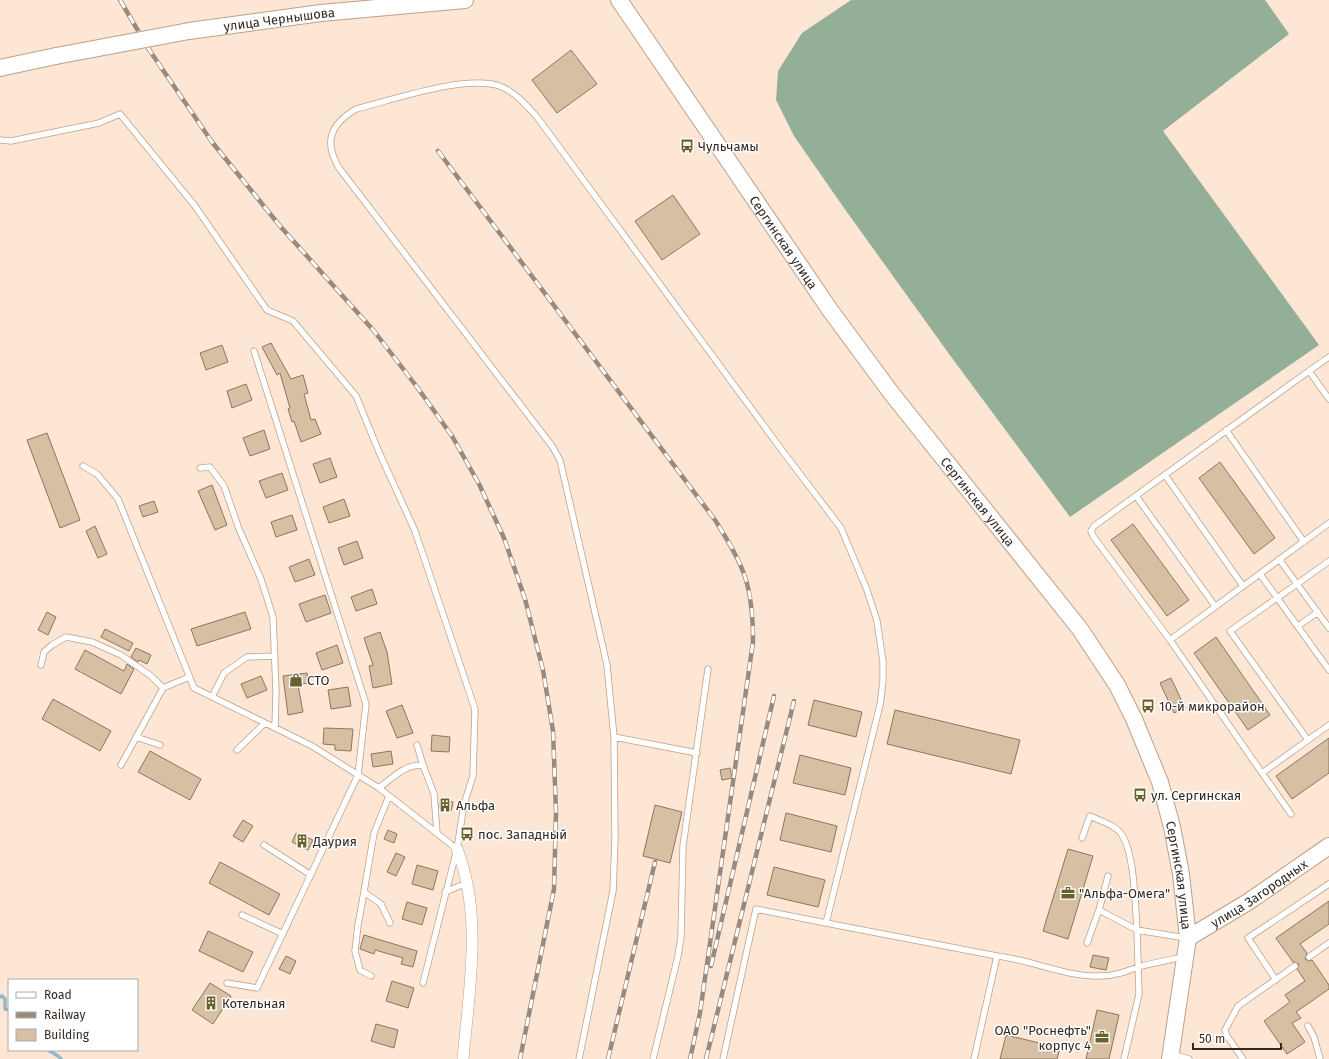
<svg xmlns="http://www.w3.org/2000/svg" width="1329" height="1059" viewBox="0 0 1329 1059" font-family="'Fira Sans',sans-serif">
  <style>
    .forest { fill: #93af97 }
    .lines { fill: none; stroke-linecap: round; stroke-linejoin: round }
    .stream { stroke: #90b9c3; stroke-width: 3.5 }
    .building { fill: #d7bfa4; stroke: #8b765d }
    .service-casing { stroke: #bda18b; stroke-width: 7 }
    .minor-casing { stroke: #bda18b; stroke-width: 12 }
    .secondary-casing { stroke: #bda18b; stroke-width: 18 }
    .service { stroke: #fff; stroke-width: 5.5 }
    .minor { stroke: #fff; stroke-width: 11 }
    .secondary { stroke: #fff; stroke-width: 16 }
    .rail-casing { stroke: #9b8a7c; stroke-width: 4.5 }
    .rail { stroke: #fff; stroke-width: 3; stroke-dasharray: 9; stroke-linecap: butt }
    .secondary-bridge-casing { stroke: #bda18b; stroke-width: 18; stroke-linecap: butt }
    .secondary-bridge { stroke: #fff; stroke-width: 16 }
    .labels { text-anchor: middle; stroke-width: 3; stroke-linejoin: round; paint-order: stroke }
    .street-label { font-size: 13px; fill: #342920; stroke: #fff }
    .poi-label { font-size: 13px; fill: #342920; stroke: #fff; text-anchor: start }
  </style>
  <rect width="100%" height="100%" fill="#fde6d3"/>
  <path class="forest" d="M851 0H1265L1289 34 1163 131 1319 345 1070 517 952 358 844 208 794 136 776 100 778 71 802 33Z"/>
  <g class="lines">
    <path class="stream" d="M0 997 2 996 5 999V1009L9 1010
      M48 1050 58 1056 61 1059"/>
  </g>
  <path class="building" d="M571 50 597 84 557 113 532 80Z
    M673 195 700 234 662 260 635 221Z
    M271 343 291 379 303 375 308 393 304 394 311 420 315 419 321 434 301 442 294 421 292 422 288 409 290 408 280 373 277 375 262 347Z
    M222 345 228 362 206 370 200 353Z
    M246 384 252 400 232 408 227 391Z
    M264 430 270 449 250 456 243 438Z
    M47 433 80 520 60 528 27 440Z
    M330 458 337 477 320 483 313 464Z
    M1220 462 1275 538 1254 554 1199 478Z
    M282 473 288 490 266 498 259 481Z
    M212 485 227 525 215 530 198 491Z
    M344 499 350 516 329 523 323 507Z
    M154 501 158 512 143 517 139 506Z
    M292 515 297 530 276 537 271 522Z
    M1133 524 1189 600 1167 616 1111 540Z
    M95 526 107 554 98 558 86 531Z
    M357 541 363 558 344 565 338 548Z
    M309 559 315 575 295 582 289 567Z
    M372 589 377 604 356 611 351 597Z
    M325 595 331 613 306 622 299 604Z
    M47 612 56 617 48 635 38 630Z
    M245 612 251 629 197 646 191 629Z
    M105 629 133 643 129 651 101 637Z
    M380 632 387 652 392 684 373 688 369 666 373 665 364 638Z
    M1216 637 1270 715 1248 730 1194 653Z
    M337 645 343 663 322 670 316 653Z
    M136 648 151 655 147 664 139 660 138 662 131 657Z
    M85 650 124 671 127 664 134 669 121 694 75 669Z
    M307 673 308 683 298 685 303 712 288 715 283 676Z
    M261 676 267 690 247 698 241 684Z
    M1171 678 1185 708 1174 713 1160 683Z
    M348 687 351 706 331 709 328 690Z
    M53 699 111 731 100 751 42 719Z
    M814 700 862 712 856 737 808 725Z
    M402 705 413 733 397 738 386 711Z
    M895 710 1020 740 1011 774 887 744Z
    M324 728 353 729 351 751 335 750V745L323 744Z
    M432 735 450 737 449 752 431 751Z
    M1329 738V773L1292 799 1276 776Z
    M150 751 201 779 190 800 138 772Z
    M391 751 393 764 373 767 371 754Z
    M800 755 851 768 845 795 793 783Z
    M730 768 732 778 722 780 720 770Z
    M440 799 453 802 451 811 439 808Z
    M655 805 682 812 670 863 643 856Z
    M786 813 837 826 831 852 780 840Z
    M243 820 253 826 243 842 233 836Z
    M388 830 397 834 394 843 384 839Z
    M296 833 313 840 308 850 292 842Z
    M1068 849 1093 856 1068 939 1043 931Z
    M396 853 405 857 396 876 387 872Z
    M220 862 280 894 269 915 209 883Z
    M417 865 438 871 433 890 412 884Z
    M774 867 825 880 818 907 767 895Z
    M1329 901V924L1300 944 1307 953 1305 959 1309 961 1312 960 1329 985V989L1296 1012 1301 1018 1292 1023 1305 1042 1287 1054 1264 1021 1290 1002 1285 995 1305 981 1297 969 1299 964 1293 962 1276 938Z
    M407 902 427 908 422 925 402 919Z
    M208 931 253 952 243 972 199 951Z
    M364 935 417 951 413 967 401 964 403 958 375 950 374 954 360 949Z
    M1093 955 1109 958 1106 970 1090 967Z
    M286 956 296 961 290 974 279 969Z
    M392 981 414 988 408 1008 386 1001Z
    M210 983 231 996 213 1024 192 1010Z
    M1097 1010 1119 1015 1109 1059H1086Z
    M376 1024 398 1030 394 1048 371 1041Z
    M1006 1035 1060 1048 1057 1059H1000Z"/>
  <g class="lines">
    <g class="service-casing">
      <path id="service" d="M0 140 11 141 99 123 120 114 195 206 267 310 293 321 356 396 379 452 415 531 475 709 473 776 464 804 457 849 423 983
        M1329 357 1309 371 1329 399
        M1309 371 1094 526 1091 531 1093 536 1170 640 1262 773 1329 725
        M1226 430 1304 542
        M83 466 97 474 118 499 194 688 312 746 379 788 457 849
        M200 468 210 467 224 486 239 529 261 579 273 617 276 691 275 728
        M1165 475 1243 586
        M1136 496 1215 606
        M1279 559 1297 584 1329 561
        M1260 574 1329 670
        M1298 626 1318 612
        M1170 640 1329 523
        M41 665 44 652 52 645 66 637 92 642 121 655 151 676 163 688
        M212 697 224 673 247 657 275 656
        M136 737 160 745
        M614 737 697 753
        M1308 740 1230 631 1297 584 1329 628
        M417 745 423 765 434 794 437 833
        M237 750 265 723
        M121 765 163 688 189 677
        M1262 773 1291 814
        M379 788C394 777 403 765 423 765
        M389 796 374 833 364 892 381 904 390 923
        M1082 838 1090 816C1100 821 1116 825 1122 835 1135 856 1135 905 1137 930L1186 938
        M264 845 311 875
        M364 892 358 925 355 951 360 970 371 976
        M445 892 467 883
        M1099 910 1108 876
        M242 915 283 934
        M1087 943 1099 910 1137 930 1139 994 1124 1059
        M1309 957 1329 943
        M1276 980 1248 938 1329 884
        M227 983 257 988 358 775 366 704 254 351
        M1308 1026 1314 1037 1320 1059
        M1172 1054 1189 1059
        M579 1059 613 891 615 839 614 737 607 665 560 460 552 446 339 168C323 141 331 124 356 109 393 100 468 73 502 87 516 93 527 106 537 117L784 453 841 528 867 590 877 621 883 662V681L880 705 826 923 997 956C1032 960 1065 977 1100 976 1114 976 1125 972 1138 967 1153 963 1169 960 1183 957
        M653 1059 678 956 681 937 683 846 708 669
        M723 1059 756 909 826 923
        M974 1059 997 956
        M1243 1059 1227 1036 1225 1030 1238 1006 1295 966"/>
    </g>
    <g class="minor-casing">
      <path id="minor" d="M457 849C483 916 469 990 463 1059"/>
    </g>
    <g class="secondary-casing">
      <g id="secondary">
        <path id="s1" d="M619 0 830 310 892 394 1080 629 1117 685 1134 719 1160 782 1172 827 1181 874 1188 938 1170 1059"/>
        <path id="s2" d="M189 31 321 13 465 0"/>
        <path d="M0 68 56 56"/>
        <path id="s3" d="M1188 938 1248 902 1329 846"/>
      </g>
    </g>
    <use href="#service" class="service"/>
    <use href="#minor" class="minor"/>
    <use href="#secondary" class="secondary"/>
    <g class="rail-casing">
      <path id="rail" d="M120 0 150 51 212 142 280 226 374 331 417 387 452 436 479 484 504 538 525 599 543 670 553 731 556 812 554 889 520 1059
        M438 151 715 520C745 567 753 586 753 642L700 1013 690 1059
        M711 966 774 696
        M608 1059 655 862
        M706 1059 794 701"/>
    </g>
    <use href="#rail" class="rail"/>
    <g class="secondary-bridge-casing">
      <path id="secondary-bridge" d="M56 56 189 31"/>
    </g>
    <use href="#secondary-bridge" class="secondary-bridge"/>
  </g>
  <defs>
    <g id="bus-bare" transform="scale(1.08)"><path d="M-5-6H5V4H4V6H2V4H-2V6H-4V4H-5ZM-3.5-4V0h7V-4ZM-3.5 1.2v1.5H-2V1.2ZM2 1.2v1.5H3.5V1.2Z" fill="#69612d" stroke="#fff" stroke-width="2.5" paint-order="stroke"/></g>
    <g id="shop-bare" transform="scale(1.08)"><path d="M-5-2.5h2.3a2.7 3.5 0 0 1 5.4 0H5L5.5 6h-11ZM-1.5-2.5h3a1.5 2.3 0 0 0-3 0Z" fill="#69612d" stroke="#fff" stroke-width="2.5" paint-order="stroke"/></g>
    <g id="building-bare" transform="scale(1.08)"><path d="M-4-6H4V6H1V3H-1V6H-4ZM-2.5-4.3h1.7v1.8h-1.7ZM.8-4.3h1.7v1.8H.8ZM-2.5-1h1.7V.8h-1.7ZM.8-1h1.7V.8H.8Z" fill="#69612d" stroke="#fff" stroke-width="2.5" paint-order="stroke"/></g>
    <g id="office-bare" transform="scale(1.08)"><path d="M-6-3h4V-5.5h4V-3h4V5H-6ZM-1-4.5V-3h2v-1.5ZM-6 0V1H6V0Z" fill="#69612d" stroke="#fff" stroke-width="2.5" paint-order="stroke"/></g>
  </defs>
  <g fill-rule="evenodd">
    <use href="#bus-bare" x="687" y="146"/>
    <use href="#shop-bare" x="296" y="680"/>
    <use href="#bus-bare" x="1148" y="706"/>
    <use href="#bus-bare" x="1140" y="795"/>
    <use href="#building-bare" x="445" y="805"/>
    <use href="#bus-bare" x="467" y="834"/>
    <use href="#building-bare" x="302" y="841"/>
    <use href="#office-bare" x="1068" y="893"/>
    <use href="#building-bare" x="211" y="1003"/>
    <use href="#office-bare" x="1102" y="1037"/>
  </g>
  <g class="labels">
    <g class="street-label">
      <text dy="5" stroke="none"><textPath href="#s2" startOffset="91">улица Чернышова</textPath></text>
      <text dy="5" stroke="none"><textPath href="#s1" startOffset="293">Сергинская улица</textPath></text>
      <text dy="5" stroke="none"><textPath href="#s1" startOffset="617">Сергинская улица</textPath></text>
      <text dy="5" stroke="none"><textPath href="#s1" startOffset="1049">Сергинская улица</textPath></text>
      <text dy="5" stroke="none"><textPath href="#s3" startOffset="84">улица Загородных</textPath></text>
    </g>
    <g class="poi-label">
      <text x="698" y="151">Чульчамы</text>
      <text x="307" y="685">СТО</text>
      <text x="1159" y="711">10-й микрорайон</text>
      <text x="1151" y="800">ул. Сергинская</text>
      <text x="456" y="810">Альфа</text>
      <text x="478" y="839">пос. Западный</text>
      <text x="313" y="846">Даурия</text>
      <text x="1079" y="898">"Альфа-Омега"</text>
      <text x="222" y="1008">Котельная</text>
      <text x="1091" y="1035" text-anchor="end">ОАО "Роснефть"<tspan x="1091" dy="15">корпус 4</tspan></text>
    </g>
  </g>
  <rect x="8" y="979" width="130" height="72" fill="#ffffff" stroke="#aea9a6"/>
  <rect x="16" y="992" width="20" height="6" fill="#ffffff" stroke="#aea9a6"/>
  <text x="44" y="999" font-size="12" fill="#342920">Road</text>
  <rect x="16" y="1012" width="20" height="6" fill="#9b8a7c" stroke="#aea9a6"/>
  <text x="44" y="1019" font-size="12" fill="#342920">Railway</text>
  <rect x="16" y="1029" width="20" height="12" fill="#d7bfa4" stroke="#aea9a6"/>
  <text x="44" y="1039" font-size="12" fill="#342920">Building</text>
  <path d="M1193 1043v6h88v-6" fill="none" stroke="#342920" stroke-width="2"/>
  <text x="1199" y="1043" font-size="12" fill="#342920" stroke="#ffffff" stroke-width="3" paint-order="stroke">50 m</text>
</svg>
